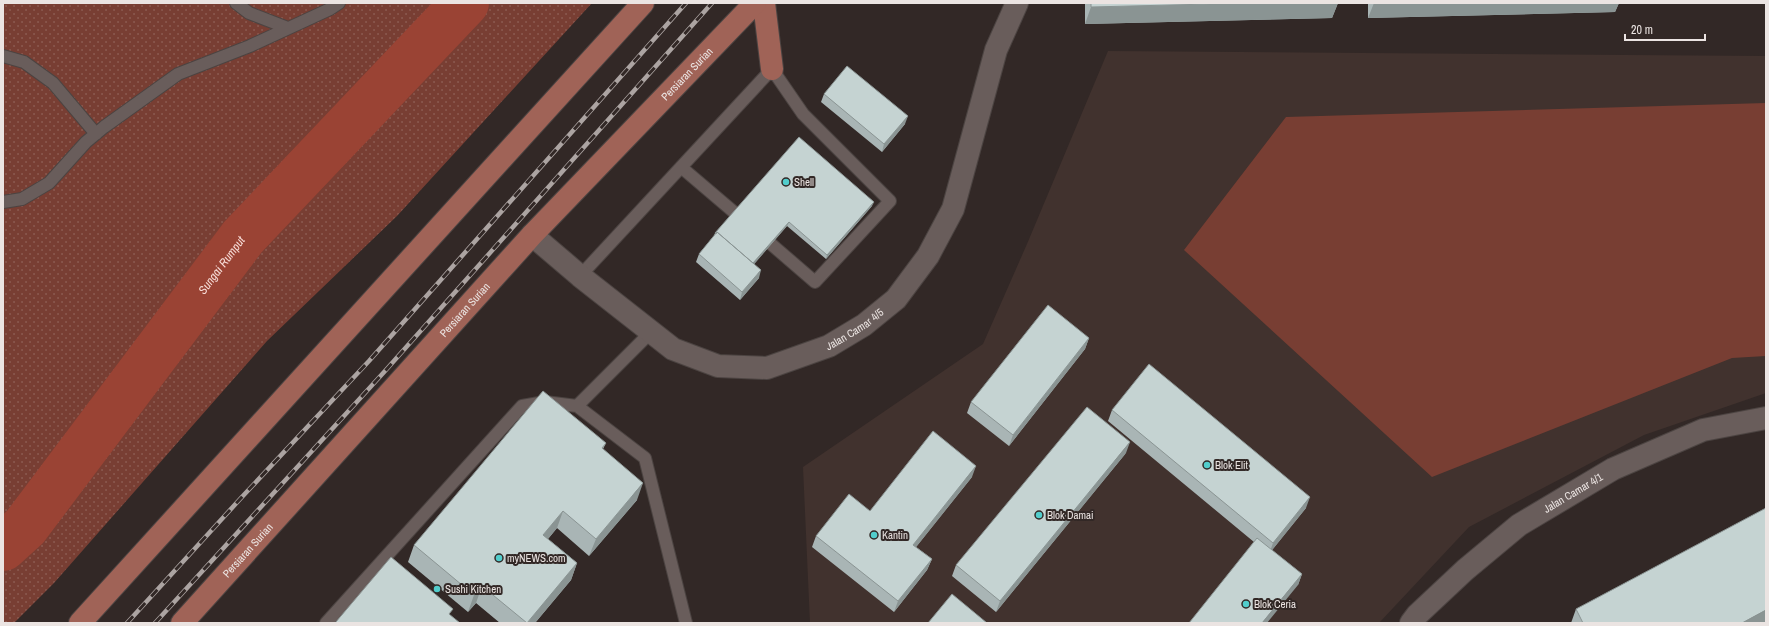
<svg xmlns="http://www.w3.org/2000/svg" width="1769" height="626" viewBox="0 0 1769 626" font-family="'Archivo Narrow',sans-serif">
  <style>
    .built { fill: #41322e }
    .grass { fill: url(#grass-dots) }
    .pitch { fill: #783e33 }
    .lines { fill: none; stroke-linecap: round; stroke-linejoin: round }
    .river { stroke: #9a4334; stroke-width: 48 }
    .service-casing { stroke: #4c4442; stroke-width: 14 }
    .minor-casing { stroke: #4c4442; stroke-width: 24 }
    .tertiary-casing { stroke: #4c4442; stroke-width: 24 }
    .primary-casing { stroke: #4c4442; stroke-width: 24 }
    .service { stroke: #695d5b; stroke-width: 12 }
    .minor { stroke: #695d5b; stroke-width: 22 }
    .tertiary { stroke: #695d5b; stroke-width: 22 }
    .primary { stroke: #a06357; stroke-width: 22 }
    .rail-casing { stroke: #aca4a2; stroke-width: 4.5 }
    .rail { stroke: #322826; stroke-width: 3; stroke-dasharray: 9; stroke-linecap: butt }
    .wall { fill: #a9b5b5 }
    .shaded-wall { fill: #8a9493 }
    .building { fill: #c5d3d2; stroke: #8a9493 }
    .poi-dot { fill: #52cdcc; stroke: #322826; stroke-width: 1.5 }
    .labels { text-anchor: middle; stroke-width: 4; stroke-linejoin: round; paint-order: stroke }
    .street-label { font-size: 11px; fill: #ebe4e2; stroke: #322826 }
    .poi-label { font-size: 11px; fill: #ebe4e2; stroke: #322826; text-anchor: start }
    .water-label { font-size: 12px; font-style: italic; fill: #f8ddd8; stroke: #322826 }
  </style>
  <defs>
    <pattern id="grass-dots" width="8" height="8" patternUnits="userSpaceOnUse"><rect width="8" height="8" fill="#783e33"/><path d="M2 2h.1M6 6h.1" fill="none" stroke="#8b5a50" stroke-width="1.8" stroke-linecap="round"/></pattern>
  </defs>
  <rect width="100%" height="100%" fill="#322826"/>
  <path class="built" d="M1108 51 1766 56V393L1644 435 1469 527 1379 623H810L803 467 983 344 1027 244Z"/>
  <path class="grass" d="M3 3H592L397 216 267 341 54 583 14 623H3Z"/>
  <path class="pitch" d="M1766 103V356L1732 358 1432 477 1184 250 1286 117Z"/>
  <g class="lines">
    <path class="river" id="s1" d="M3 547 25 527 243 237 465 3"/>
    <g class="service-casing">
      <path id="service" d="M236 3 249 13 288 28
        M3 56 24 62 53 83 96 134
        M681 167 735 213
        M3 202 22 199 49 183 86 142 104 127 178 74 250 46 330 9 339 3
        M580 276 772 69 803 114 890 201 815 282 771 244
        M577 406 651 332
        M326 623 522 406 545 402 577 406 645 458 686 623"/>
    </g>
    <g class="minor-casing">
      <g id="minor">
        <path id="s2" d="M532 235 580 276 673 349 718 366 767 368 829 346 864 325 896 299 928 256 953 209 996 50 1017 3"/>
      </g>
    </g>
    <g class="tertiary-casing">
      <g id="tertiary">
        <path id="s3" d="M1411 623 1417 615 1465 570 1519 525 1613 469 1703 430 1766 418"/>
      </g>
    </g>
    <g class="primary-casing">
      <g id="primary">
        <path d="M764 3 772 69"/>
        <path d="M80 623 643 3"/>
        <path id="s4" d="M182 623 532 235 755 3"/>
      </g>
    </g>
    <use href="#service" class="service"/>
    <use href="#minor" class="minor"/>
    <use href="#tertiary" class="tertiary"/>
    <use href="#primary" class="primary"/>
    <g class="rail-casing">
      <path id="rail" d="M127 623 241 498 369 361 686 3
        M155 623 385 371 712 3"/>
    </g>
    <use href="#rail" class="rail"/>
  </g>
  <path class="wall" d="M1085 3H1338L1332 18 1085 24Z
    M1368 3H1619L1615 12 1368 18Z
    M824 94 905 124 882 152 821 102Z
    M872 206 826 259 787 226 754 264 759 278 740 300 696 262 699 254 714 236 715 233Z
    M1089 338 1085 349 1009 446 967 413 971 402Z
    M1112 410 1306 508 1272 550 1302 574 1298 585 1254 542 1108 421Z
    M606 443 603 449 637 500 589 556 557 528 548 539 577 563 571 580 535 623H500L476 603 468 612 408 562 414 545Z
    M1126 453 996 612 952 576 956 565Z
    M972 477 916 547 932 559 927 570 894 612 812 547 816 536 870 511Z
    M1576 609 1766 623H1571Z"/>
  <path class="shaded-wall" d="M1250 3H1338L1332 18 1085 24 1091 7Z
    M1374 3H1619L1615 12 1368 18Z
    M908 116 905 124 882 152 884 144Z
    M874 202 872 206 826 259 827 255Z
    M789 222 787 226 750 269 751 265Z
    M761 270 759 278 740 300 742 292Z
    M1089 338 1085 349 1009 446 1013 435Z
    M1130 442 1126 453 996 612 1000 601Z
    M976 466 972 477 909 556 913 545Z
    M643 483 637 500 589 556 596 539Z
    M1310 497 1306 508 1269 554 1273 543Z
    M563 511 557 528 537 552 543 535Z
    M932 559 927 570 894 612 898 601Z
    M577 563 571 580 535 623H527Z
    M1302 574 1298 585 1267 623H1262Z
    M482 586 476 603 468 612 474 595Z
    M1766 610V623H1742Z"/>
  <path class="building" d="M1091 3H1250L1091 7Z
    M847 66 908 116 884 144 824 94Z
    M799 137 874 202 827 255 789 222 753 263 717 232 716 234 715 233Z
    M717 232 761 270 742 292 699 254Z
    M1048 305 1089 338 1013 435 971 402Z
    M1149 364 1310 497 1273 543 1112 410Z
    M543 391 606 443 602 448 643 483 596 539 563 511 543 535 577 563 527 623 482 586 474 595 414 545Z
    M1087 407 1130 442 1000 601 956 565Z
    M933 431 976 466 913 545 932 559 898 601 816 536 849 494 870 511Z
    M1766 508V610L1742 623H1583L1576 609Z
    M1257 538 1302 574 1262 623H1189Z
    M391 557 453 609 449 614 460 623H335Z
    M952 594 987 623H928Z"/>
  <g class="poi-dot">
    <circle cx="786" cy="182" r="4"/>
    <circle cx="1207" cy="465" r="4"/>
    <circle cx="1039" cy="515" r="4"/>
    <circle cx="874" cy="535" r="4"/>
    <circle cx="499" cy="558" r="4"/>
    <circle cx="437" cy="589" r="4"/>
    <circle cx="1246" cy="604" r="4"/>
  </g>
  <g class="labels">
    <g class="street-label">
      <text dy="4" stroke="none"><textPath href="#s4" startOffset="746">Persiaran Surian</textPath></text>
      <text dy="4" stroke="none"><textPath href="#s4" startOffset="422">Persiaran Surian</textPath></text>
      <text dy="4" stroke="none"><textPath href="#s2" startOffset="375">Jalan Camar 4/5</textPath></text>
      <text dy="4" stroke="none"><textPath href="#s3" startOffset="209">Jalan Camar 4/1</textPath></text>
      <text dy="4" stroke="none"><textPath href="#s4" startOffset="98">Persiaran Surian</textPath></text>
    </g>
    <g class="poi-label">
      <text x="794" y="186">Shell</text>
      <text x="1215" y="469">Blok Elit</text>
      <text x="1047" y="519">Blok Damai</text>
      <text x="882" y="539">Kantin</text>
      <text x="507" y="562">myNEWS.com</text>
      <text x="445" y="593">Sushi Kitchen</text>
      <text x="1254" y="608">Blok Ceria</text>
    </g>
    <g class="water-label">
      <text dy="4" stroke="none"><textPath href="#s1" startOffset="357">Sungai Rumput</textPath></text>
    </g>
  </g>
  <rect width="1769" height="626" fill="none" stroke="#ebe4e2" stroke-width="8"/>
  <path d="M1625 34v6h80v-6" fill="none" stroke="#ebe4e2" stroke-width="2"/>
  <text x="1631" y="34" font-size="12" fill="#ebe4e2" stroke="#322826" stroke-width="3" paint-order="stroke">20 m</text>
</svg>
